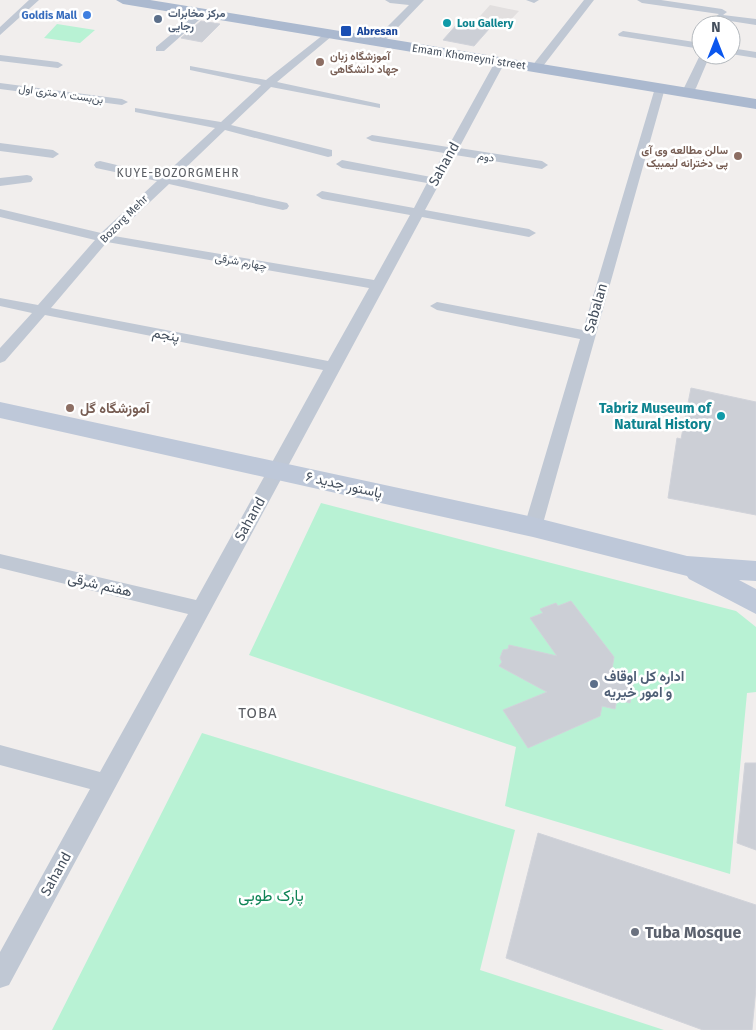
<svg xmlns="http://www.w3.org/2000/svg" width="756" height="1030" font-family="'Fira Sans',Vazirmatn,sans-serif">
	<rect width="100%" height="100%" fill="#f1eeed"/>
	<path fill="#e2dfdf" d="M490,5l29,6 -17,18 -29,-5z"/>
	<path fill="#b8f2d4" d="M57,24l38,6 -15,13 -36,-5z
		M321,503l415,108 20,16v65l-9,1 -17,181 -225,-68 11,-59 -267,-92z
		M202,733l313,97 -35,140 184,60h-612z"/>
	<path fill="#cccfd6" stroke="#d1d3da" d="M201,21l19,3 -18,18 -21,-4z
		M458,23l31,6 -15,17 -31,-6z
		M691,388l65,14v113l-88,-17 9,-60 4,1z
		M571,601l43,56 -2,12 11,2 -3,10 13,4 -3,18 -13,-4 -2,10 -13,-3 -2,10 -72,32 -25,-38 44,-18 -48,-26 3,-4 -2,-4 3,-8 5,-1 1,-4 48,11 -27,-38 13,-5 -3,-4 16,-6 2,3z
		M745,763h11v87l-19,-7z
		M538,833l218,72v83l-4,42h-49l-197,-72z"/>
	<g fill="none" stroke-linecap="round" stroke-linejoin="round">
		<path fill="#c0c8d4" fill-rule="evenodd" d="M29,0h10l-39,35v-8z
			M385,0h39l-42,44h-8v-4l35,-35 -19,-2z
			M526,0h13l-5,3z
			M584,0h10l-54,70h-8v-4z
			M637,0h24l61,9 5,3 -4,3 33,4v6l-39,-6 -2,-2 4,-3 -77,-11z
			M199,11l8,2 -43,38h-8v-4z
			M328,31l5,3 -1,2 -55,46 103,22v4l-109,-21 -40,38 101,25v6l-4,1 -103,-27 -50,48 112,25 2,3 -2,3 -4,1 -114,-26 -55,52 260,44 36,-65 -88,-16 -6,-4 6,-4 92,17 13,-25 -85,-15 -6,-4 6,-4 89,17 13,-24 -72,-12 -6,-3 6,-3 76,12 47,-85 5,-3 5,3 -46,86 83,13 6,4 -6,4 -87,-14 -30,55 104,19 7,4 -7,4 -107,-20 -413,768 -9,3v-36l90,-163 -90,-24v-20l100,27 88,-158 -188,-46v-14l196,46 127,-230 -278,-55 -40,46 -5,2v-15l32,-35 -32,-7v-8l38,7 57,-65 -95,-23v-8l101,24 56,-52 -61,-13 -2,-3 2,-3 4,-1 63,15 52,-48 -80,-16v-4l86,14 40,-37 -71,-15v-4l76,14zM107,242l262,46 -41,73 -277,-53z
			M623,31l78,12v6l-82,-13 -1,-2z
			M731,48l25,4v6l-25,-4z
			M701,53l9,2 -14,33 -5,6h-8l-1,-2z
			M0,55l58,7 5,3 -5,3 -58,-7z
			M0,83l122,16 6,3 -6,3 -122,-16z
			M660,85l5,3 -123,439 -3,5 -6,2 -6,-2 -3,-5 56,-188 -143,-29 -7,-4 7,-4 146,28 72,-242z
			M0,143l53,7 6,4 -6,4 -53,-7z
			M27,175l4,1 2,3 -2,3 -31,4v-8z"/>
		<path fill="#bec8d9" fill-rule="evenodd" d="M0,402l533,115 154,39 69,5v20l-17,-1 17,9v25l-67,-35 -2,-3 -154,-39 -533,-119z"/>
		<path fill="#abb9cf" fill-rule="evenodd" d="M116,0h34l606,99v10l-633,-105z"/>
	</g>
	<circle fill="#3f7fe0" stroke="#fff" stroke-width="2" cx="87" cy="15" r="5"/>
	<g fill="#5c6f8a" stroke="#fff" stroke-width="2">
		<circle cx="158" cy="19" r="5"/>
		<circle cx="594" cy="684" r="5"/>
	</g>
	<g fill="#0f9aa8" stroke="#fff" stroke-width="2">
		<circle cx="447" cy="23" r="5"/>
		<circle cx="721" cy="416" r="5"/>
	</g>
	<rect fill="#1a4fb4" stroke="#fff" stroke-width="2" x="340" y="25" width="12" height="12" rx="2.5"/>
	<g fill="#8d6e63" stroke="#fff" stroke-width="2">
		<circle cx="320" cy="62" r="5"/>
		<circle cx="738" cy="156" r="5"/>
		<circle cx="70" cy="408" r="5"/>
	</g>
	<circle fill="#6b7280" stroke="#fff" stroke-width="2" cx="635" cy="932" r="5"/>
	<g text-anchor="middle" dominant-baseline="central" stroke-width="5" stroke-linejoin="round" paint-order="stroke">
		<g font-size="11" font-weight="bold" fill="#4e5e75" stroke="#fff" text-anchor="start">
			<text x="168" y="13">مرکز مخابرات<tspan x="168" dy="13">رجایی</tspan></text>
		</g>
		<g font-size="11" font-weight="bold" fill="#366cbe" stroke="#fff" text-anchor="end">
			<text x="77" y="15">Goldis Mall</text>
		</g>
		<g font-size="11" font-weight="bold" fill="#0d838f" stroke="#fff" text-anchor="start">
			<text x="457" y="23">Lou Gallery</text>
		</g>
		<g font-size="11" font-weight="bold" fill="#164399" stroke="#fff" text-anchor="start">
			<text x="357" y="31">Abresan</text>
		</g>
		<g font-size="11" font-weight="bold" fill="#785e54" stroke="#fff" text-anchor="start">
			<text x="330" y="56">آموزشگاه زبان<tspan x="330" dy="13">جهاد دانشگاهی</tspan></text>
			<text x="728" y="150" text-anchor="end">سالن مطالعه وی آی<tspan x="728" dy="13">پی دخترانه لیمبیک</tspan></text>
		</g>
		<g font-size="11" fill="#444f5d" stroke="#fff">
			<text transform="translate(469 57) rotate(9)">Emam Khomeyni street</text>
			<text transform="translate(61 94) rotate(8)">بن‌بست ۸ متری اول</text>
			<text transform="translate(486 157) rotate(9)">دوم</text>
			<text transform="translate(124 219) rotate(-45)">Bozorg Mehr</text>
			<text transform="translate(241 262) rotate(10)">چهارم شرقی</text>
		</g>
		<g font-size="12" letter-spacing="1" fill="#5a5d63" stroke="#fff">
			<text x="178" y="173">KUYE-BOZORGMEHR</text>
		</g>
		<g font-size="14" fill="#444f5d" stroke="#fff">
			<text transform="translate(444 164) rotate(-61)">Sahand</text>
			<text transform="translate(596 308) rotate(-74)">Sabalan</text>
			<text transform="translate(166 335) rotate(11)">پنجم</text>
			<text transform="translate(344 485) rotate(13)">پاستور جدید ۶</text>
			<text transform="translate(250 519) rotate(-61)">Sahand</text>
			<text transform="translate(100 585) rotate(13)">هفتم شرقی</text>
			<text transform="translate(56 874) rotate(-61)">Sahand</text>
		</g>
		<g font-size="14" font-weight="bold" fill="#785e54" stroke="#fff" text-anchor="start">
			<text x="80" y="408">آموزشگاه گل</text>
		</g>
		<g font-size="14" font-weight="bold" fill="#0d838f" stroke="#fff" text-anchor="end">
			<text x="711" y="408">Tabriz Museum of<tspan x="711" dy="16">Natural History</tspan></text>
		</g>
		<g font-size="14" font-weight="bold" fill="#4e5e75" stroke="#fff" text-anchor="start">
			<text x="604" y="676">اداره کل اوقاف<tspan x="604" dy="16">و امور خیریه</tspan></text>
		</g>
		<g font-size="15" letter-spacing="1" fill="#5a5d63" stroke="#fff">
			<text x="258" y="713">TOBA</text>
		</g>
		<g font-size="16" fill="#0f8456" stroke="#fff">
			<text x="271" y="895">پارک طوبی</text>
		</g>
		<g font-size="16" font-weight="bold" fill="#5b616d" stroke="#fff" text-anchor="start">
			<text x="645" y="932">Tuba Mosque</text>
		</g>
	</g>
	<g transform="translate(716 40)"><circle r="24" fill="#ffffff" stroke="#b4b9be"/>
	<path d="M0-4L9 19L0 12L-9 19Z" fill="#0a56ee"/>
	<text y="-8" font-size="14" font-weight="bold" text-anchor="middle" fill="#444f5d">N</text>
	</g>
</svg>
